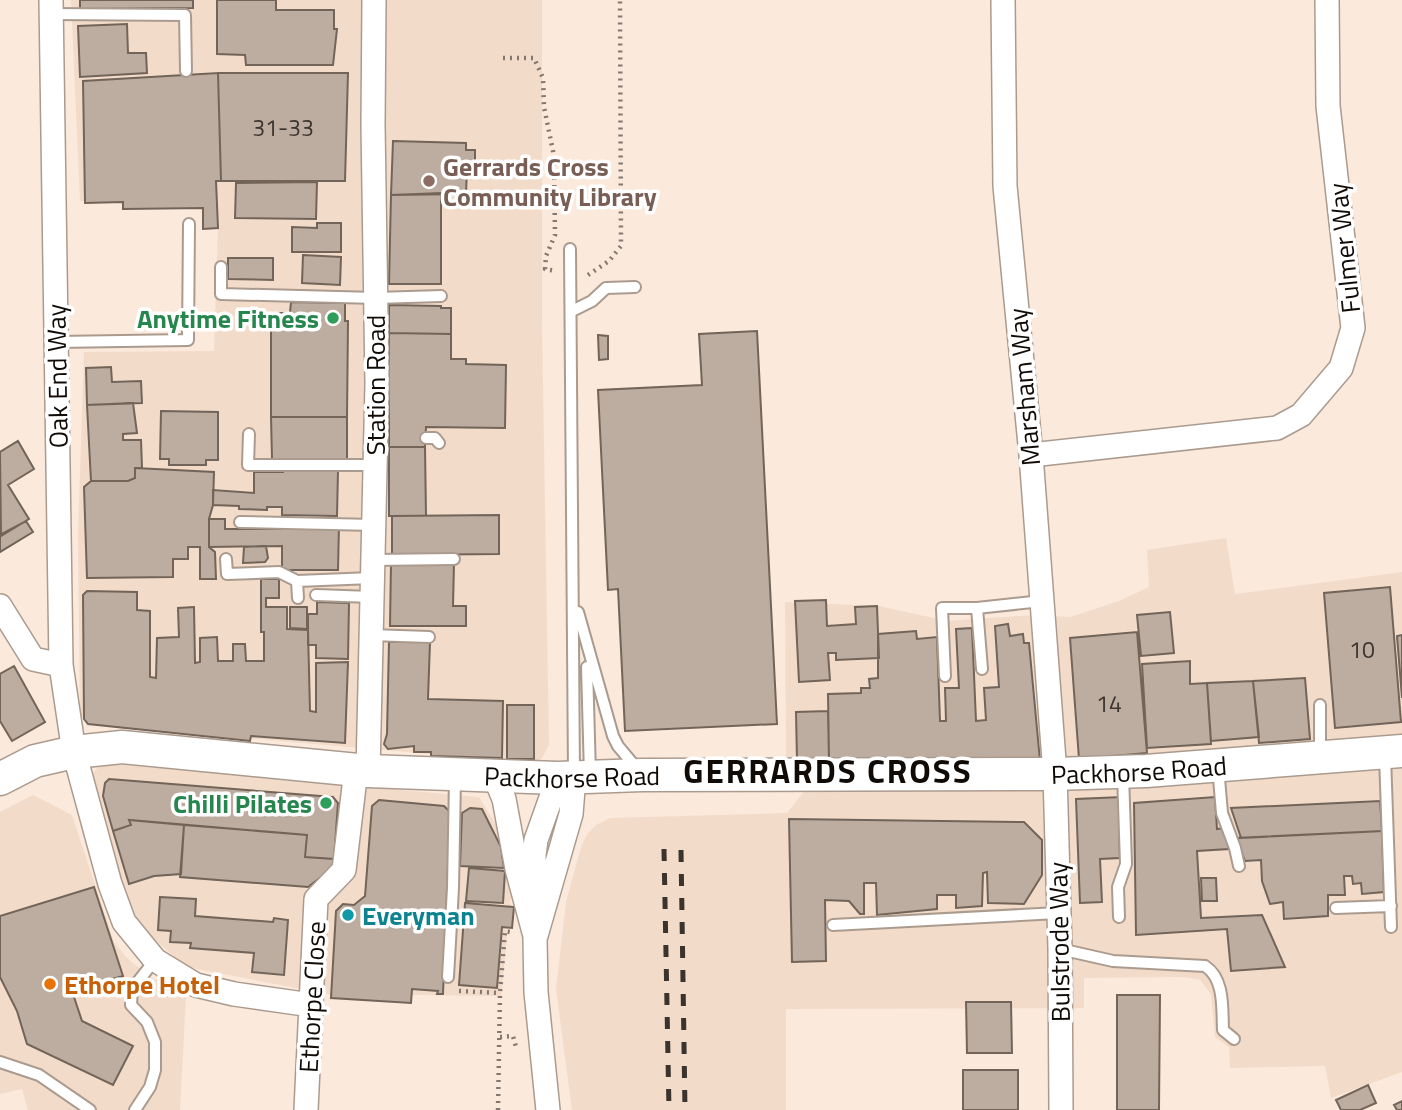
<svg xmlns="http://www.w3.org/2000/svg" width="1402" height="1110" font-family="'Titillium Web',sans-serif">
	<rect width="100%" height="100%" fill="#fbe9dc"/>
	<path fill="#f2dbc9" d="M71,0h471v324l7,421 -7,13 -9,5 -392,-34 -61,-13 -2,-182 6,-182 130,-1 4,-122h-15l-1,-21 -79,1 -1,-7 -42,-1z
		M1226,538l9,56 167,-22v500l-71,26 -6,-32 -95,2 -1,-21 -14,-10 -4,-43 -11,-14 -16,-3 -100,1v30l-298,1v101h-214l-16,-121 10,-87 15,-55 6,-13 9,-9 14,-7 177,-5 23,-29 -24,-24 -1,-158 94,4 68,15 87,-6 36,2 49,-16 30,-14 -2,-37z
		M102,763l377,34 24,39 8,61 -10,99 -174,-2 -140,-27 -48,-40 -39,-102 -10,-49z
		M33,795l39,20 42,127 13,16 22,18 37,20 -6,114h-152l-6,-21 -22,5v-282z"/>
	<path fill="#bdada1" stroke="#726458" stroke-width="2" d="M80,0h113v8l-113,1z
		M217,0h59v10h58v19h3l-4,36h-87l-1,-10 -28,-1z
		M127,24l1,29h18l1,20 -67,4 -2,-51z
		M218,73h130l-3,108h-124z
		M218,73l3,108h-5l2,47 -15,1v-21l-80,1v-7l-38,1 -2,-122z
		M393,141l73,2v7h9v18h-8l-1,26 -75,1z
		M317,182l-1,37 -81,-1 1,-35z
		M441,193v91h-52l2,-89z
		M317,223h24v29h-49v-25l25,1z
		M303,255l38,2 -1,28 -38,-2z
		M228,258h45v22l-45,-1z
		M291,302l54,1v18h3l-1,96h-76v-104h19z
		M389,305l52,1v2h10v26l-62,-1z
		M757,331l20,393 -152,7 -7,-142 -10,1 -10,-200 104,-5 -3,-51z
		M389,333l62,1v25h15v5l40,1 -1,63 -79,-1 -1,20h-36z
		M598,335l10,1v23l-9,1z
		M111,367l1,15 29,-1 1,22 -55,2 -1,-37z
		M133,403l4,30 -14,1v6h18l1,28h-7v10l-7,3h-37l-4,-76z
		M161,411l57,1v48h-12v5h-37v-6h-9z
		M271,417h76v42h-75z
		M18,441l16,28 -26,16 21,34 -28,17 -1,-84z
		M389,447h36l1,69h-37z
		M135,468l79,4 -1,33 -4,14v28l6,5 1,27h-16v-32h-12v12h-15v18l-86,1 -3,-91 7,-6h37l7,-3z
		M283,470l55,1 -1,45 -55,-1v-8h-15v3l-28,-1v-3l-26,-1v-15l41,3v-21h29z
		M499,515v39l-107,1v-39z
		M209,519h16v10h56v-4h58l-1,45h-56v-24l-73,1z
		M26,521l7,11 -33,20v-17z
		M266,546l2,12 -3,4 -22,1 1,-16z
		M391,563h63l-1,43h13v20h-76z
		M261,579h18v19h-13v9h21v22l21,1 2,81 6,1v-49l32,-1 -3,81 -94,-7 -1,5 -162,-17 -4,-5 -1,-124 4,-4 50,1v18l13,1v66l6,1 1,-40 22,-1 -1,-29 16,-1 1,56 5,-1v-24l17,-1 1,24h15v-17h12l1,17h18v-29h-3z
		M1390,587l11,135 -66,6 -11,-135z
		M826,600l1,26 29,-2 -1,-17 22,-1 2,52 -43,2v-7h-8l2,27 -31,2 -4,-81z
		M317,602l32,1 -1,56 -32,-1v-13h-8v-31h9z
		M290,607h17v22l-17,-1z
		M1170,612l4,41 -33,3 -4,-41z
		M1008,624l2,12 13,-2 1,9h5l11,118 -34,1v-4l-177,2 -1,-66 33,-1v-5h9l-1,-9 9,-1v-44l38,-3 1,8 20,-2 3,84h6l-1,-33h14l-3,-59 16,-1 4,93 10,-1 -2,-32 15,-1 -4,-61z
		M1137,632l10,121 -68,6 -9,-121z
		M1402,635v63l-5,-62z
		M389,642h41l-2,57 75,2 -1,57 -71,-2v-4h-17v-6l-26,3 -4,-5 3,-10z
		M1190,661v23l17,-1 4,61 -64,4 -5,-84z
		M14,666l31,56 -33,19 -12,-20v-47z
		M1305,678l5,61 -51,4 -6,-62z
		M1253,681l6,56 -48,4 -4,-58z
		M507,705h27v54h-27z
		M828,711l1,49h-32l-1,-48z
		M109,779l224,18 5,6 -4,56 -29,-2 2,-22 -178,-15 2,5 -18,6 -10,-35 2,-13z
		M1122,797l2,37h-5l1,24 -20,1 2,43 -22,1 -4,-104z
		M1215,797l2,32 7,-1 5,21 -32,2 4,67 61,-3 23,52 -54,4 -4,-42 -91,6 -2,-132z
		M379,800l65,6 6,6 -7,182h-6l1,-3 -26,-2 -1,14 -80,-5 5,-87 7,-7 11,1 11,-9 7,-90z
		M1380,801l2,30 -141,7 -10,-30z
		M470,808l12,1 19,38 3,21 -44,-2 2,-53z
		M789,819l235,3 18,18v35l-18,29 -36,-1 -1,-31 -4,1 -1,33 -26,2v-13h-19v14l-60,6 -1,-32h-12v31h-4l-11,-13 -24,-1 1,61 -34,1z
		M129,820l55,5 -3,49 -27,2 -25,8 -16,-53 18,-6z
		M184,825l123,10 -2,22 29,2 -1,9 -25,19 -128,-10z
		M1382,831l2,61 -22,2 -1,-11 -8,1 -1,-8h-8l1,19h-17v21l-44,3 -1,-17 -13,2 -8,-23 -1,-21 -16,1 -9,-23z
		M469,868l36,3 -2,32 -37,-2z
		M1201,878h15l1,23h-15z
		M94,887l29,89 -51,15 10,30 51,25 -20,39 -86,-41 -10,-33 -17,-34v-61z
		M160,897l36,2 -1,17 78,6 1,-4 14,2 -4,55 -32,-3 2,-19 -64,-5 1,-5 -21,-1 1,-11 -13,-1z
		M465,903l49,4 -2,21 -10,-1 -5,61 -38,-3z
		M1117,995h43l-1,115h-42z
		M966,1002h45l1,51h-45z
		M963,1070h55v40h-55z
		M1368,1085l8,18 -16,7h-19l-5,-10z
		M1402,1101v9h-5l-3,-5z"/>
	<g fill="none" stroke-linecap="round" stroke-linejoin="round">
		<defs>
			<path id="lane" d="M52,14l133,1 1,56
				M570,249l4,525
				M221,267v27l155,4 65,-2
				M572,311l20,-10 14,-13 29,-1
				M56,342l132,-2 1,-116
				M249,434l-1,31h127
				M426,438h9l4,5
				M240,522l134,3
				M226,559l1,15 52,-2 18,9
				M373,560l81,-1
				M316,595l56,2
				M298,598l-1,-17 75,-3
				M977,608l5,61
				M578,612l35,124 5,10 21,25
				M371,635l58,2
				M587,667l3,107
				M945,676l-3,-68h35l65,-7
				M1320,705v50
				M1385,756l6,171
				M1218,767l4,46 13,35 4,18
				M1336,908l55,-2
				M1119,917l-1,-30 8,-23 -3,-90
				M833,925l225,-12
				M1060,949l53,12 92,5c20,13 17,43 18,64l11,9
				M448,977l5,-89 2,-110
				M0,1062l39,13 51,35
				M135,1110l15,-23 5,-17v-28l-8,-20 -16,-17 1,-16 23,-29"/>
			<path id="street" d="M51,0l10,665 13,87 36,132 14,38 31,38 41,25 38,9 77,11
				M1003,0l2,186 26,269 24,319 5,175 1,161
				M1031,455l246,-27 24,-13 40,-47 12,-40 -25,-222 -1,-106
				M0,606l33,53 28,6
				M368,771l9,-388 -4,-258 1,-125
				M494,775l10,24 13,70 18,67
				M535,901l-1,-46 2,-15 22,-62
				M306,1110l10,-211 28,-29 12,-100
				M548,1110l-12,-118 -1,-53 36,-125 3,-37"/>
			<g id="secondary">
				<path id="s1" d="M0,779l35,-18 39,-9 48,-5 246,24 190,7 84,-3 413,-1 91,-3 256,-20"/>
			</g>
		</defs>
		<use href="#lane" stroke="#ab9b8f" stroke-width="14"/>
		<use href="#street" stroke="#ab9b8f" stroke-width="26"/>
		<use href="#secondary" stroke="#ab9b8f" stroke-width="35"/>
		<path stroke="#83776f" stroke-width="4.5" stroke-dasharray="2 5" stroke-linecap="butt" d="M503,58h31l9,20 1,29 10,49 1,79 -9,21 -1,13 11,2
			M588,275l21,-14 12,-15 -1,-246
			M459,991l41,2
			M500,1037l13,-1 3,11
			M498,1110l2,-117 5,-62 5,1"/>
		<use href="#lane" stroke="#fff" stroke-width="10"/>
		<use href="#street" stroke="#fff" stroke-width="23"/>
		<use href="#secondary" stroke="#fff" stroke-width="32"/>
		<path stroke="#3b332d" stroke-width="5" stroke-dasharray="12 12" stroke-linecap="butt" d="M664,849l5,261
			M681,850l4,260"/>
	</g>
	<circle fill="#8d6e63" stroke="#fff" stroke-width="2.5" cx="429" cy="181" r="7"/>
	<g fill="#2e9e5b" stroke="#fff" stroke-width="2.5">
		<circle cx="333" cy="318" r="7"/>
		<circle cx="326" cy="803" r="7"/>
	</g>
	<circle fill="#0f9aa8" stroke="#fff" stroke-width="2.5" cx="348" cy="915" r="7"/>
	<circle fill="#e8710a" stroke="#fff" stroke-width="2.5" cx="50" cy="984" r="7"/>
	<g text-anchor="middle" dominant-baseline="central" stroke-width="7" stroke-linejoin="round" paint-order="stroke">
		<g font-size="23" fill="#3c342e">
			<text x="283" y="127">31-33</text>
			<text x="1362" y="649">10</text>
			<text x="1109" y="703">14</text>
		</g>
		<g font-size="26" font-weight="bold" fill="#785e54" stroke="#fff" text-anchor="start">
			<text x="443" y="166">Gerrards Cross<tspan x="443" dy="30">Community Library</tspan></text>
		</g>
		<g font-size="26" fill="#110b07" stroke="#fff">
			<text transform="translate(1344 248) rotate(-96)">Fulmer Way</text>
			<text transform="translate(57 376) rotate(-91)">Oak End Way</text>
			<text transform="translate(375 385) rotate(-90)">Station Road</text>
			<text transform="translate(1024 387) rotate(-95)">Marsham Way</text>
			<text stroke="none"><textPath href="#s1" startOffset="1146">Packhorse Road</textPath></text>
			<text stroke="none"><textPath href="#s1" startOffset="579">Packhorse Road</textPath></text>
			<text transform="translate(1059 942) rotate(-91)">Bulstrode Way</text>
			<text transform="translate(312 997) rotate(-87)">Ethorpe Close</text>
		</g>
		<g font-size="26" font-weight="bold" fill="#27864d" stroke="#fff" text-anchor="end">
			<text x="319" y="318">Anytime Fitness</text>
			<text x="312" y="803">Chilli Pilates</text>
		</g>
		<g font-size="26" font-weight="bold" fill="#0d838f" stroke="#fff" text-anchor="start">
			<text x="362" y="915">Everyman</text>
		</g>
		<g font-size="26" font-weight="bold" fill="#c56008" stroke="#fff" text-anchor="start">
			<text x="64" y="984">Ethorpe Hotel</text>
		</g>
		<g font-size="33" font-weight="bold" letter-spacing="2" fill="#110b07" stroke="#fff">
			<text x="828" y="771">GERRARDS CROSS</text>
		</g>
	</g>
</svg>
